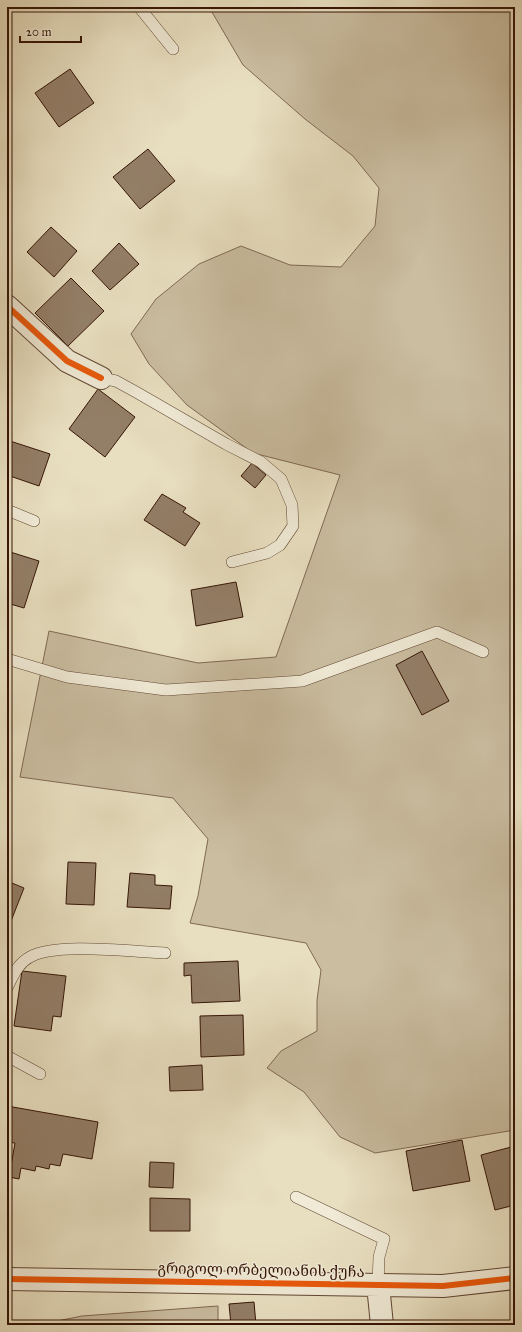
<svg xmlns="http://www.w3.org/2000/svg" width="522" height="1332" font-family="'IM FELL Great Primer','Noto Serif Georgian',serif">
	<rect width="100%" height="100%" fill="#e8dfc0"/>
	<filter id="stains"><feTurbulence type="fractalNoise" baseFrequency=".005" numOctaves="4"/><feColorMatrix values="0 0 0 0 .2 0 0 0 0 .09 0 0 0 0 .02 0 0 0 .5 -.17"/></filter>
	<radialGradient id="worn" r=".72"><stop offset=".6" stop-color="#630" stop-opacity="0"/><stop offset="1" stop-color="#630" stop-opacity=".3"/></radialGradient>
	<path fill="#cabda0" stroke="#806953" d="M209,7h306v1123l-140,23 -35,-16 -36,-45 -37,-24 14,-17 36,-20v-31l4,-30 -15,-27 -116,-20 8,-27 10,-57 -35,-41 -153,-21 29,-146 149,32 78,-6 64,-182 -87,-22 -66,-48 -38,-41 -18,-30 25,-35 43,-35 42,-18 49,19 51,2 34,-41 4,-38 -26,-32 -48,-37 -62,-54z
		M218,1306v19h-181l45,-9z"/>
	<path fill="#937e67" stroke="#361506" d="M70,69l24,34 -35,24 -24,-34z
		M148,149l27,32 -35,28 -27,-32z
		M51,227l26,24 -23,26 -27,-25z
		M119,243l20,21 -29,26 -18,-19z
		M71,278l33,33 -36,35 -33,-33z
		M98,389l37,28 -30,40 -36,-28z
		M10,441l40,13 -11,32 -32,-11v-24z
		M252,463l14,12 -11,13 -14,-12z
		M162,494l24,14 -3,4 17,11 -15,23 -41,-26z
		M7,551l32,10 -15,47 -17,-5z
		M236,582l7,35 -47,9 -5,-36z
		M422,651l27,50 -27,14 -26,-50z
		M68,862l28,1 -2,42 -28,-1z
		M130,873l25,2v10l17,1 -2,23 -43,-2z
		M7,881l17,7 -13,33 -4,-1z
		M238,961l2,40 -48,2 -1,-28 -7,1v-13z
		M22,971l44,5 -5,41 -8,-1 -2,15 -37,-5z
		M243,1015l1,40 -43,2 -1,-41z
		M202,1065l1,25 -33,1 -1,-24z
		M7,1106l91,16 -6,37 -29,-5 -3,12 -10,-2 -1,5 -13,-3 -1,5 -14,-3 -2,11 -10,-2 6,-34 -8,-1z
		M462,1140l8,41 -57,10 -7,-40z
		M515,1146v59l-20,5 -14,-55z
		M150,1162l24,1 -1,25 -24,-1z
		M150,1198l40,1v32h-40z
		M254,1302l2,23h-25l-2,-21z"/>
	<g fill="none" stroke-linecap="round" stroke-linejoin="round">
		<defs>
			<path id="lane" d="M139,7l34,42
				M101,378l15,3 20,11 90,52 35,18 20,17 11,26 1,21 -13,19 -13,8 -35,9
				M7,510l27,11
				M7,659l60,18 99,13 136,-9 135,-49 46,20
				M7,988c6,-12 10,-24 23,-31 26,-15 104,-5 135,-4
				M7,1056l33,18
				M296,1197l88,42 -5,18 -1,28"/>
			<path id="street" d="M7,306l60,55 34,17
				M7,1279l436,7 72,-8
				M378,1285l4,40"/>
		</defs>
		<use href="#lane" stroke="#624834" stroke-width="12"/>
		<use href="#street" stroke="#624834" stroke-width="24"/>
		<use href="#lane" stroke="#f0ead6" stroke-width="11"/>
		<use href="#street" stroke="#f0ead6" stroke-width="22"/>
		<defs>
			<path id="cycleway" d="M7,306l60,55 34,17
				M7,1279l436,7 72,-8"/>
		</defs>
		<use href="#cycleway" stroke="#f0ead6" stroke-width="8"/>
		<use href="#cycleway" stroke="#e8590c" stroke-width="6"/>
	</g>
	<g text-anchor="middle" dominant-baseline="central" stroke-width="3" stroke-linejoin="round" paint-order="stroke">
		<g font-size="15" fill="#361506" stroke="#f0ead6">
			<text transform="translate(261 1270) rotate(1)">გრიგოლ ორბელიანის ქუჩა</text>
		</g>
	</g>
	<rect width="522" height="1332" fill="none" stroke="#e8dfc0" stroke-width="24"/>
	<rect x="8" y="8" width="506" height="1316" fill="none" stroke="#361506" stroke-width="2"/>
	<rect x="12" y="12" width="498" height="1308" fill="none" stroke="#361506"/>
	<path d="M20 36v6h61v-6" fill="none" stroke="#361506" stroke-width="2"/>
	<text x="26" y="36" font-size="12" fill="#361506" stroke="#f0ead6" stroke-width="3" paint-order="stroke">20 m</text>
	<rect width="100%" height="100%" filter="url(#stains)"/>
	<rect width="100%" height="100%" fill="url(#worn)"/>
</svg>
